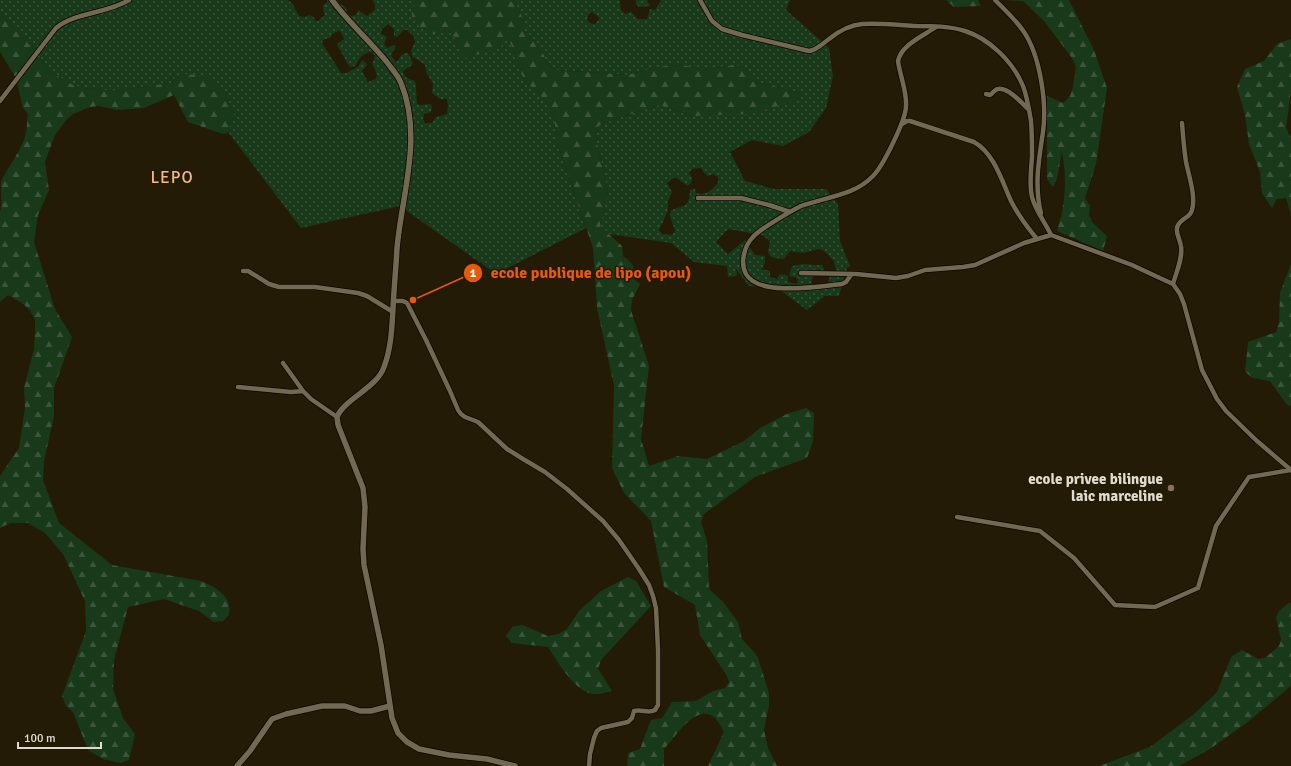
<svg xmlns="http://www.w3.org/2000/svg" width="1291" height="766" font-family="Signika,sans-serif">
	<defs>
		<pattern id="grass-dots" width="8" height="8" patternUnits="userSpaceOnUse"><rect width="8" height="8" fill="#19391b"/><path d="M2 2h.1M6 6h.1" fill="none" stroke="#3a553b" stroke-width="1.8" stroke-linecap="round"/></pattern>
		<pattern id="forest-firs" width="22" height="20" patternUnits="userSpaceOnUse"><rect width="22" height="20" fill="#19391b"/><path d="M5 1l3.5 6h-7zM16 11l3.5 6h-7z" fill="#3a553b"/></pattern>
	</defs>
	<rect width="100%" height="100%" fill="#231b06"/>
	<path fill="url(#grass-dots)" fill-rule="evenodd" d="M0,0h288l4,3 7,13 5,1 5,-2 5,2 1,4h3l7,-6 -2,-5v-5l4,-3v-2h11v2l8,6 1,5 4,3 5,-1 2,-5 9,6 8,-6v-5l-2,-5h44l-5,10 23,25 13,-5 6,7 8,18 46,-20 16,45 20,19 10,18 4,28 28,83 -90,46 -96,-68 -99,22 -73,-96 6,-18 -8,-18 -50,-19 -5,6 -59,8 -29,-3 -10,-3 -25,-15 -10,-16 -38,-40zM388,24l6,5v7l3,1 7,-7h3l7,7 1,5 -4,9 1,5 13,9 2,9 6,9 -1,10 8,6h7l1,7 -1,8 -11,3 -4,6h-7l-2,-4 1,-5 7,-2 1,-5 -1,-3 -10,1 -4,-1 -1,-16 -1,-7c-6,-2 -11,-3 -12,-10l9,-6 1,-2 -5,-10h-2l-5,2 -3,6h-3l-4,-6 5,-9 -2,-1 -7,3 -3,-4 3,-7 -6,-3 1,-5zM339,31l2,1 3,7 -6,4 -1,2c5,8 8,15 13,22l5,-1c4,-7 8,-14 17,-14l3,4 -3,9 3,4 2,7 -1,3 -8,3 -6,-11 5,-6 -1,-2 -4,-3 -4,7 -12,6h-5l-19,-30 1,-3 8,-3 1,-3z
		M514,0h106c0,7 0,11 6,14l5,-2 7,7h9l3,-10 5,1 6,-10h129l-4,10 43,38 4,28 -7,32 -17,24 -26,14 -31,-6 -22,12 15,29 29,8h52l12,15 2,37 10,25 -3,2 -8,28h-14l-18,14 -30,-22 -28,-2 -13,-17 1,7 -9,1 -1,-11 -33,-4 -23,-19 -62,-9 -9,-8 8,-35 -13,-56 2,-8 8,-5 54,-17 34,11 102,-15 6,-8 -48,-12 -11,-14 -9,-2 -30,5 -19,-5 -20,1 -37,9 -71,-5 -9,-5 -3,-10 -19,-24v-8zM592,12l8,6 -5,6 -5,-1 -3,-3 1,-5zM701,168l3,5 4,3 5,-2 5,3v6c-6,7 -12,13 -22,10l-1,-4 -5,1c-1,17 -4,15 -19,20l-1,6 5,15 -3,4 -10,-1 -3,-4 9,-19v-10l4,-9 -5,-9 8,-6 13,9 3,-3 1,-5 -3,-5 3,-4zM728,229l34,6 8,6 -2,10 2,5 4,2 10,1 6,-8 13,2 15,-4 5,1 11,11 2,10 -5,1 -3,11 -14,1 -3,-1 3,-10h12l-4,-8h-8l-10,-1 -12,2 -3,10 9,2 -1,6 -9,-2v-6l-2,-1 -6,-1 -3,5 -7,-2v-6l-8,-2 3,-7v-6l-10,-1 -10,-15 -17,14 -12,-12z
		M636,0h11l3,6 -11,1 -3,-3z"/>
	<path fill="url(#forest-firs)" d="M417,0h97l11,23v8l19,24 3,10 9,5 71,5 37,-9 20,-1 19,5 30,-5 9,2 11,14 48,12 -6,8 -45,13 -57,2 -34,-11 -54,17 -8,5 -2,8 13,56 -8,35 22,20 1,10c10,7 12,10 10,22l7,6 -8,16 -1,10 18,56 -8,73 8,27 29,-10 29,3 37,-18 16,-13 27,-14 19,-6 8,5 -1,28 -6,17 -52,19 -51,37 -3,8 6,19 2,48 14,13 15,20 4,17 13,14 3,5 11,35v13l-5,24 4,18 9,18h-69l16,-34c-3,-5 -6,-12 -10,-15 -19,-14 -39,21 -50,32v17h-36l-1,-1 1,-12 12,-4 11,-29 11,-2 10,-16 24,-1 17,-10 12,-3 4,-6 -2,-6 -27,-41 -5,-30 -31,-18 -13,-66 -27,-28 -12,-25 2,-82 -17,-78 -4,-60 -35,-103 -4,-28 -10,-18 -20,-19 -16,-44 -7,11 -36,11 -3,-3 -8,-18 -6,-7c-3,1 -8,4 -12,4 -7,2 -23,-11 -24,-19 -1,-5 3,-11 5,-15z
		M946,0h32l3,6 -27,1z
		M1004,0h65l25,50 13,38 -11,76 -11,34 5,8 -1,9 4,8 14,13 -4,15 -46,-20c9,-29 10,-50 5,-80l-5,28 -4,8 -6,-8v-83l16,7 7,-7 3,-9 3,-20 -4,-9 -28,-37 -21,-20z
		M0,14l38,40 10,16 25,15 10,3 29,3 59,-8 5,-6 9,-3 20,2 21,20 8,18 -6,19 -5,1 -35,-12 -14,-27 -30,13 -27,2 -18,-4 -9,1 -17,7 -7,6 -11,15 -10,27 4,28 -11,25 -4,27 21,67 17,28 -18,51v28l-10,45 -1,19 16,43 53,42 89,16c10,4 26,12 28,24 1,3 0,7 0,10l-6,6 -9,1 -15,-11 -35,-12 -36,8 -14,53 -1,29 10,29 12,16 -6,26 -8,3 -18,-4 -15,-9 -15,-38 -7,-6 -4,-10 24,-65 -1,-30 -22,-47 -18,-21 -17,-10h-18l-10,5v-52l19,-28 6,-41 -1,-19 10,-39 1,-19v-10l-5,-10 -7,-6 -15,-9 -8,7v-90c3,-9 0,-21 1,-30 7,-17 22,-32 25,-50 1,-6 1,-12 2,-18l-5,-6 -7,-30 -16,-26z
		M1291,39v51l-5,38 5,10v76l-5,-16 -9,1 -5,9 -10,-15 -2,-21 -11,-28 -4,-29 -8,-28 8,-18 19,-8 13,-17z
		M1291,264v142l-4,-1 -17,-24 -17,-3 -8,-6 3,-30 28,-10 3,-10 1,-29z
		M628,577l8,4 15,25 -50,54 -3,9 14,22c-5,1 -13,4 -19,3 -18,-2 -36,-33 -45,-47l-36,-4 -6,-7 6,-9 10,-2 26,11 10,-2 9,-5 12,-18 22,-20z
		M1289,603h2v83l-42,35 -39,28 -31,17h-80l51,-19 44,-33 23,-22 14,-35 11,-7 16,9 7,-1 14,-12 2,-6 -5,-23 3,-6z"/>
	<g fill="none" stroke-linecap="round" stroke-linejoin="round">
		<defs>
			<path id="minor" d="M700,0l12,21 10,8 20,6 67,16c8,-1 13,-7 20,-12 10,-8 21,-14 33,-15 18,-1 37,1 55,2 15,0 33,0 48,5 25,8 48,31 58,55 4,10 6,23 8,35 1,12 1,24 1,36 -1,14 -3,27 0,40 3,13 13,25 19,38
				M995,0c10,10 21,20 29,32 16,24 23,70 19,100 -4,27 -9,53 -2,81
				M986,94l4,1c3,-2 5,-6 8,-6 10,-2 24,14 30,20
				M0,101l56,-73c19,-16 50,-14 73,-28
				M902,124l5,-3h3l64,21c20,11 28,39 37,59 7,14 16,26 26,38
				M698,198h43l28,7 21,7
				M243,271h5l21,13 10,3h36l43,6 9,3 26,16
				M801,273l55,1 40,4 12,-2 17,-6 38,-3 12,-2 49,-22 27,-8 81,30 30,14 11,5 7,10 4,10 18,66 15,29 9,12 31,30 34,29
				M851,275l-5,7 -4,2c-22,2 -83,13 -96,-10 -6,-11 -2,-28 7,-37 7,-8 38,-26 48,-31 24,-9 53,-10 72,-30 10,-10 33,-56 33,-70 1,-15 -6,-30 -8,-45 3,-16 25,-25 38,-34
				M1173,284c3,-11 10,-26 8,-38 -1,-7 -5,-11 -4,-18 2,-10 13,-9 15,-18 4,-13 -3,-34 -6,-48 -2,-13 -3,-26 -4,-39
				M394,301h9l4,2 19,37 24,51 8,19 3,4 4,3 13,5 29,27 16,10 22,13 22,17 36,32 16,19 20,29 10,16 4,11 3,12 2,42v55l-3,5c-7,4 -13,-1 -21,1l-2,7 -4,4 -27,6 -4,3 -3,7 -4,16 -1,12
				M283,363l20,28 8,8 26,18
				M238,387l53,5 12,-1
				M957,517l83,14 34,27 41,47 40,2 43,-19 18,-62 33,-49 42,-7"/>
			<path id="tertiary" d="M332,0c16,22 37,40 54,61 5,7 12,14 15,22 22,54 1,110 -4,165 -1,20 -3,40 -4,60 -1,20 -2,41 -9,59 -7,21 -40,32 -47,50l1,8 25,63 2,19 -2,42 1,16 17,80 11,73 6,15 9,9 12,7 30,6 38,4 28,7
				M237,766l13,-15 22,-32 14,-5 36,-8h23l15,5h11l19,-5"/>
		</defs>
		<use href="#minor" stroke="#0c0600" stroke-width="6"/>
		<use href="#tertiary" stroke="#0c0600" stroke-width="7"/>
		<use href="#minor" stroke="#736952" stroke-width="4.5"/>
		<use href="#tertiary" stroke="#736952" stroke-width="5.5"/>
	</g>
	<circle fill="#8d6e63" stroke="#231b06" stroke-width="1.5" cx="1171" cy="488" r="4"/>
	<g text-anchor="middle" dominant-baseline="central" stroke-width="3" stroke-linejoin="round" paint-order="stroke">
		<g font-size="15" font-weight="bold" fill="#e1dbcf" stroke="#231b06" text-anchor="end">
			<text x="1163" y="479">ecole privee bilingue<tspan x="1163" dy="17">laic marceline</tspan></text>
		</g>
		<g font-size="17" letter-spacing="1" fill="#f4bb80" stroke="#231b06">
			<text x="172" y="177">LEPO</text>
		</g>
	</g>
	<path fill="none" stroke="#e8590c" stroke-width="1.5" d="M413 300L473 273"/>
	<g fill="#e8590c" stroke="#231b06" stroke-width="1.5">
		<circle cx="413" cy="300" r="4"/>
		<circle cx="473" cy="273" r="10"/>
	</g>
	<g font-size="12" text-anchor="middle" font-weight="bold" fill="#fff">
		<text x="473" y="277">1</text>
	</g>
	<g font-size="16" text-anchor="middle" font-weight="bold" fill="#e8590c" stroke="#231b06" stroke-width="3" stroke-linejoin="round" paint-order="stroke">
		<text x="591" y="278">ecole publique de lipo (apou)</text>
	</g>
	<path d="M18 742v6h83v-6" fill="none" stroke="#e1dbcf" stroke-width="2"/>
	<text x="24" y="742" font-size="12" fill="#e1dbcf" stroke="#231b06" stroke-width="3" paint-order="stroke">100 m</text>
</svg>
